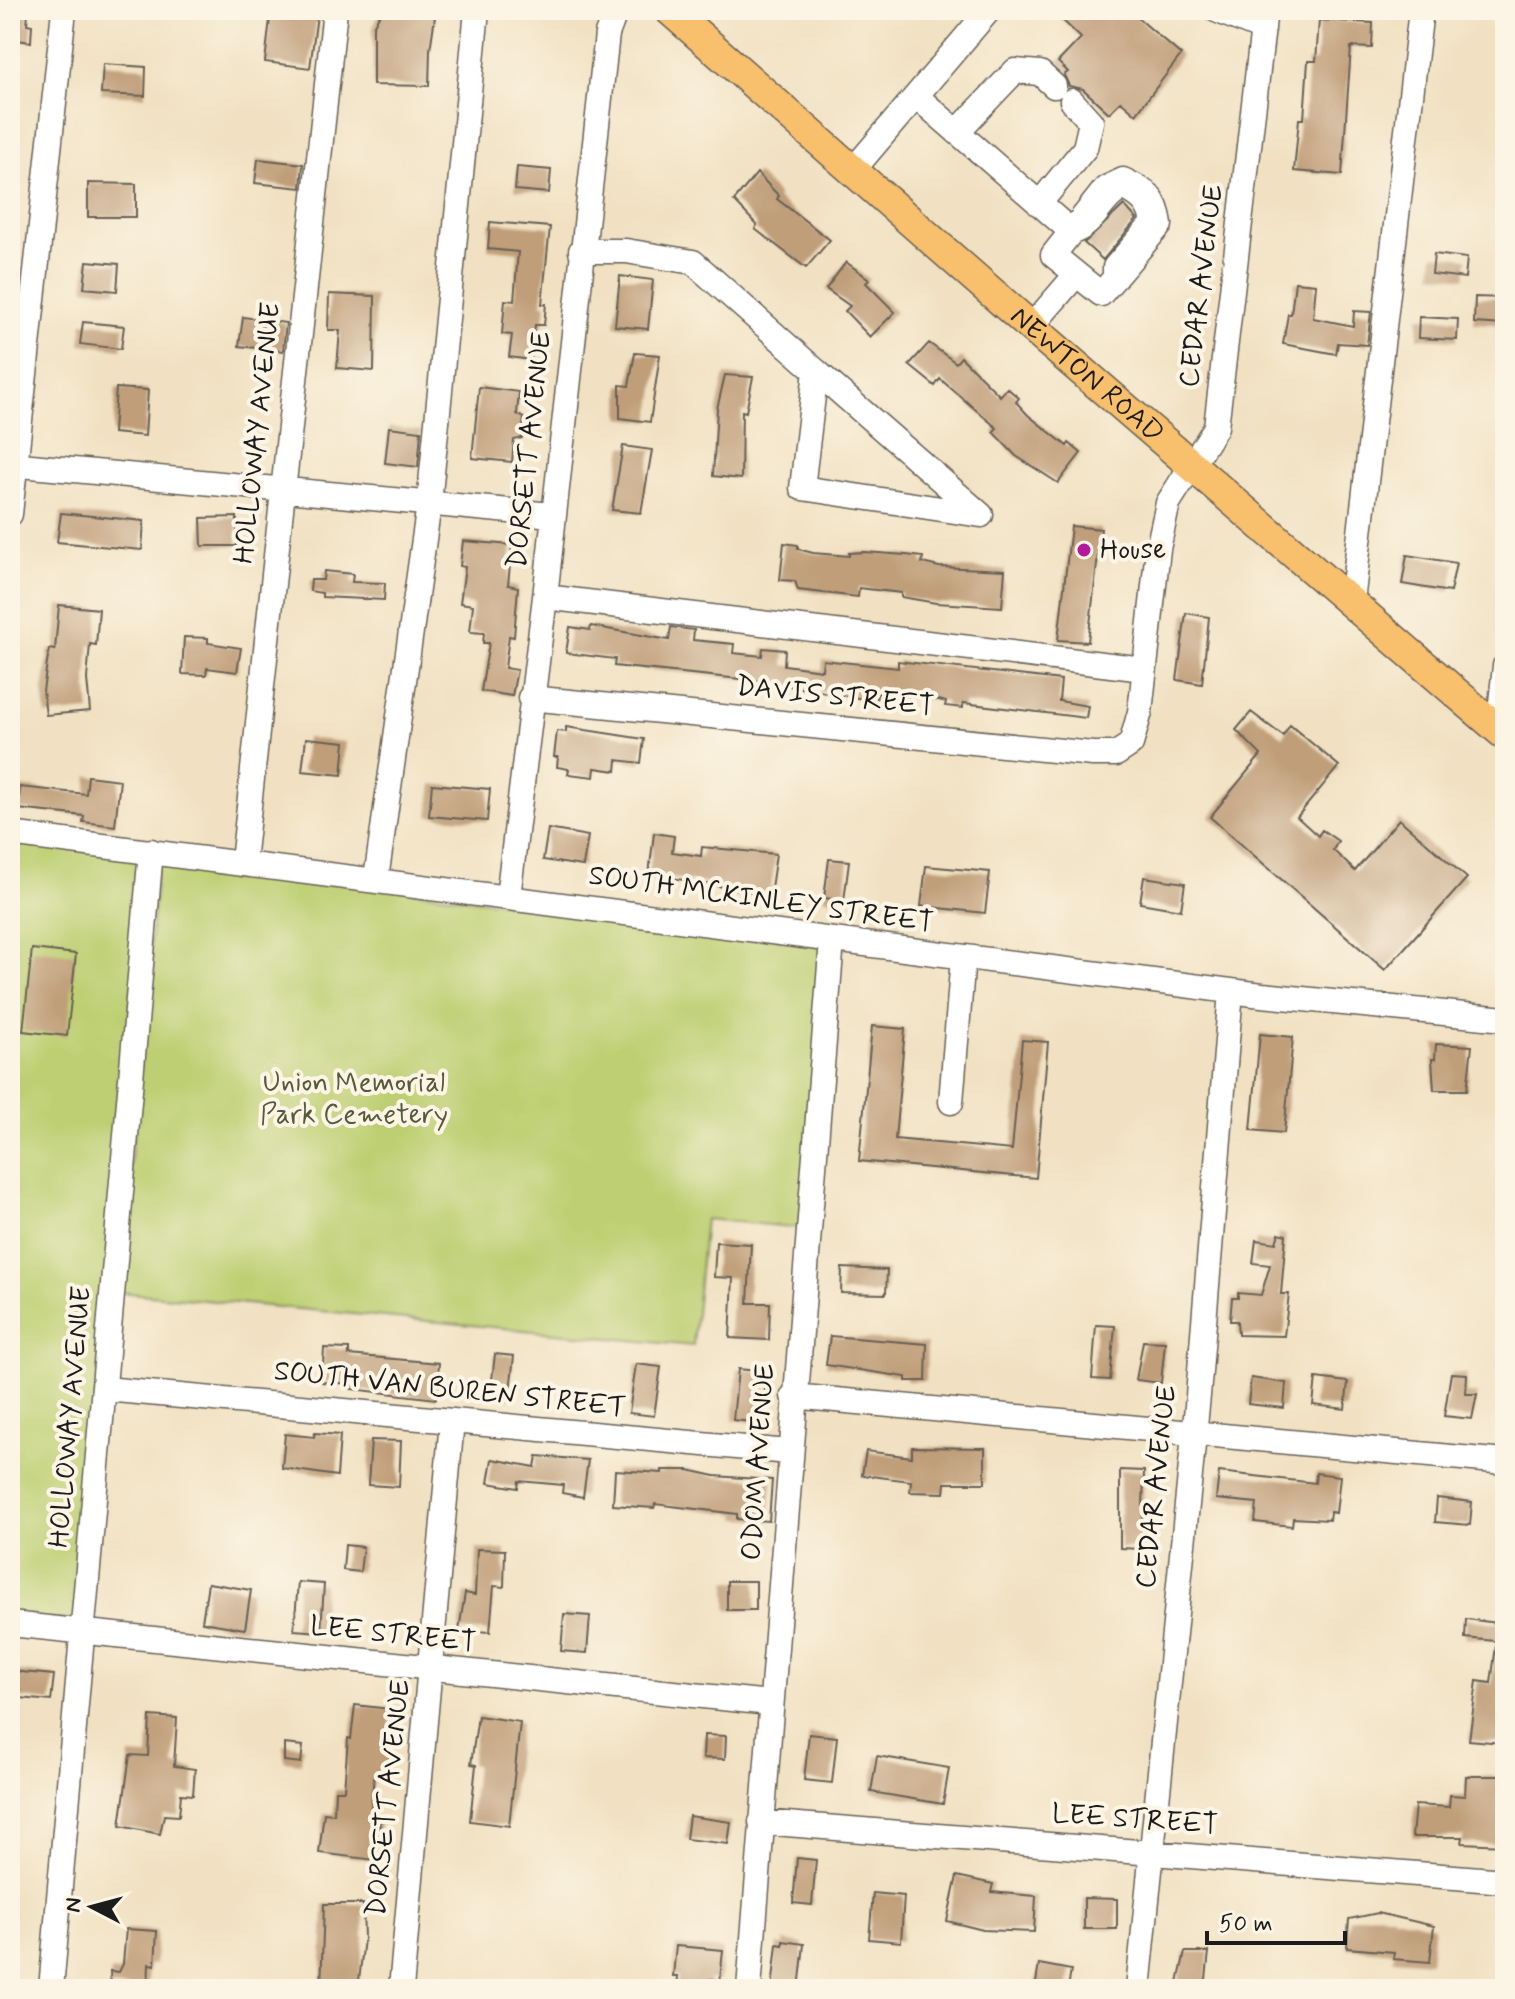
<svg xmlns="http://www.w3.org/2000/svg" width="1515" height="1999" font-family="Mynerve,sans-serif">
	<rect width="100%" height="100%" fill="#fcf5e5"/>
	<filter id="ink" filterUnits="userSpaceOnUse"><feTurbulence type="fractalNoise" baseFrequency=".0125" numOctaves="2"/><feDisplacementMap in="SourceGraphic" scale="16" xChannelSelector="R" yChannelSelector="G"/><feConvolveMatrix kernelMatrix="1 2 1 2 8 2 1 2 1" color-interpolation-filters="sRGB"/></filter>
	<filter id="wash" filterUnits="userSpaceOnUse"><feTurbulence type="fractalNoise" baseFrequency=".006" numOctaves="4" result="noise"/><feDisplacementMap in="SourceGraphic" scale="32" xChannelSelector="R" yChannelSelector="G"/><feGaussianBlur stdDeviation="1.8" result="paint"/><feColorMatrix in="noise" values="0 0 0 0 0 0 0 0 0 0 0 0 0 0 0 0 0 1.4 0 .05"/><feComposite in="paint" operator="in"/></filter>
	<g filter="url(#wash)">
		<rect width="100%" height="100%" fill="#f1e1c2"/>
		<path fill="#bdcf72" stroke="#6c7647" stroke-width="2" d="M10,840l134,16 -68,766 -66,-6z
			M158,858l668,87 -24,283 -97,-9 -12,127 -574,-54z"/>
		<g id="blocks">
			<path fill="#c09e79" d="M271,10l46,5 -7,53 -45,-6z
				M382,10h54l-6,40 -1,36 -56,-1v-58z
				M1052,10h77l52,45 -45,59 -15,-13 -12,12 -26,-24 -14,-3 -5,-11 4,-3 -10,-10 23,-24z
				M10,11l18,2 -1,11 5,1 -1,17 -21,-3z
				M1319,20l54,3 -1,25 -21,-1 -9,128 -48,-4 5,-52h5l4,-58h8z
				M103,64l43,3 -1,29 -44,-2z
				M258,159l45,5 -2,24 -46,-5z
				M517,167l34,3 -2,23 -34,-3z
				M757,173l22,23 -2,3 53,41 -24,28 -51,-39 2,-4 -23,-24z
				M88,183l48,1v33h-48z
				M1124,205l13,14 -34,41 -19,-17z
				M490,222l60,5 -8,77h4l-2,21h-9l-4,35 -22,-3 3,-22 -10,-1 3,-34 9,1 4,-49 -30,-3z
				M1434,254l33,4 -2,20 -33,-4z
				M87,261l32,3 -2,27 -33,-3z
				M846,262l23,17 -3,4 29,29 -25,25 -25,-26 5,-5 -24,-17z
				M620,276l33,4 -5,49 -33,-3z
				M1295,282l21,2 -3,34 40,8 1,-15 17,1 -4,33 -29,-2 -2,11 -53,-10 5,-30h3z
				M329,294l46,2 -1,75 -37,-3 3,-38h-12z
				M1475,297l30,1v27l-31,-2z
				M243,317l43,6 -3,28 -44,-5z
				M1419,317l39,2 -1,21 -39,-2z
				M83,322l41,4 -3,23 -41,-5z
				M929,343l27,20 5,-6 39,39 7,-8 12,10 -3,4 12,13 39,31 2,-3 12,10 -23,30 -42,-27 -23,-24 4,-4 -57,-49 -5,7 -26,-21z
				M635,353l25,2 -10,67 -30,-4v-33l9,1z
				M725,375l28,2 -7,35 -4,-1 -1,68 -28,-3 4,-67z
				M479,387l40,5 -2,22 7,4 -2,20 -8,2 -2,22 -40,-4z
				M116,388l32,2 -3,46 -32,-3z
				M389,427l32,4 -3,36 -33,-4z
				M623,446l29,4 -11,63 -29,-3z
				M61,513l83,8 -2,29 -85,-8z
				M237,517v29h-35l-1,-28z
				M1071,526l30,3 -13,113 -30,-2z
				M463,541l49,4 -4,40 10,2 -4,50 -5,-1 -4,32 12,2 -5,26 -31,-5 8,-48h-6l1,-10 -14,-1 3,-27 -13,-2 5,-36 -5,-1z
				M784,543l14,2v4l15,4 36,3v-3l15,-1 42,3 17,2 -1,6 17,4 66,3 -3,37 -66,-4 -35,-6v-4l-42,-5 -1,9 -60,-7 -3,-9 -15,-1z
				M1407,555l49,8 -6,29 -48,-8z
				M324,571l29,3 -1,8 33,1 -1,17 -62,-3v-4l-12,-2 1,-11h12z
				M59,605l40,4 -3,36 -6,-1 -3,35 3,32 -44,4 -3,-24 6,-42 6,1z
				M1186,613l23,4 -7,67 -25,-4z
				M591,626l78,14 2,-13 23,3 -1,10 41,4 -1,9 29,3 1,-8 22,2 -1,15 38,5 1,-10 75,8v-7l163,19 -2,21 29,5 -2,12 -123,-15v5l-18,-2 1,-4 -7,-2 -62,-7 -1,8 -116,-20 -146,-15 1,-7 -49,-6 4,-26 20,3z
				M184,637l24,1v5l33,5 -4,24 -30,-4 -1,7 -24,-1z
				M1251,712l32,24 7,-11 49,41 -42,51 21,19 4,-6 16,11 -5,9 22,21 44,-52 68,59 -82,92 -175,-153 51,-62 -25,-25z
				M566,727l78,12 -3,24 -24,-3 -1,11 -21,-3 -1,9 -26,-3 1,-5 -12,-2 1,-10h-4l3,-26 9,1z
				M306,738l39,4 -3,33 -40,-4z
				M88,776l32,4 -5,46 -32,-4 1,-6 -66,-7 2,-22 66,7z
				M432,784l58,5 -3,32 -58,-5z
				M548,829l40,7 -5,30 -40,-6z
				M654,833l20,3 -2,16 29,4 1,-9 74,7 -6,41 -121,-21z
				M829,859l20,2 -5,40 -20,-3z
				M926,866l64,6 -5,41 -64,-7z
				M1144,877l41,6 -4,27 -41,-7z
				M32,949l44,5 -9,82 -44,-5z
				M872,1026l33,3 -10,110 117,11 10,-110 26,2 -12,136 -177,-17z
				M1260,1034l33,3 -9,96 -33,-3z
				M1436,1044l36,2 -5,44h-33l-2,-31h3z
				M1279,1233l7,2 -5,59h8l-5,42 -46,-1 -1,-14h-7l2,-23h6v-5l23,2 9,-30 -17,-2 3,-23 20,3z
				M716,1242l35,2 -3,59h22l-1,37 -39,-2 3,-60 -19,-1z
				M842,1268l45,2 -1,24 -45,-1z
				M1096,1325l19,1 -5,54 -18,-1z
				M830,1336l97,8 -1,37h-20v-4l-80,-12z
				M1143,1341l22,1 -4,41 -25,-3z
				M324,1348l25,1v6l90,8 -3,36 -85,-10 1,-5 -30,-2z
				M495,1354l19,2 -5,43 -19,-2z
				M636,1364l25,3 -7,49 -25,-3z
				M738,1369l29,3 -6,51 -28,-3z
				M1451,1373l16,1 -1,20h11l-5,25 -28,-3z
				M1251,1378l35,5 -2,25 -36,-4z
				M1316,1378l32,4 -3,27 -32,-4z
				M315,1433l25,2 -3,41 -55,-8 3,-34 29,3z
				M371,1440l30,1 -2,46 -31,-2z
				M912,1447l73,1v35h-40l-1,10 -34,-1 1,-11 -49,-6 4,-24 46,6z
				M537,1456l51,4 -5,37 -21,-4 1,-8 -44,-4 -1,7 -30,-5 4,-24 43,8z
				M615,1470l47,3v-3h26l27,6 57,4 -3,41 -32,-2v-5l-82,-10 -1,4 -41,-3z
				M1120,1470l24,1 -2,78 -22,-1z
				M1219,1472l96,11 1,-10 24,3 -4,37 -6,-1 -1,8 -36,-2 -1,8 -37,-4 2,-19 -41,-4z
				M1437,1498l35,4 -2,23 -35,-3z
				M345,1545l18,2 -3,25 -17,-2z
				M477,1549l28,1 -1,37 -10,-1 -4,46 -31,-2 6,-37 10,2z
				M727,1581h29v29h-29z
				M298,1582l26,2 -3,48 -27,-2z
				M208,1583l43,7 -6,39 -43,-7z
				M564,1614l26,2 -3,37 -26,-2z
				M1466,1619l39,5v18l-40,-4z
				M1496,1646h9l-3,97 -33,-3 8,-59 14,2z
				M10,1671l44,4 -3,26 -41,-4z
				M355,1705l35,4 -1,67 -15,-1 -4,44 10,1 -5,40 -56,-7 5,-40 10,1 1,-24h9l4,-52 3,1z
				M150,1716l27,2 -3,48 21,3 -2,26 -12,-1 -2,22 -15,-1 -4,19 -40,-8 10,-71 18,1z
				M478,1716l42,6 -11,104 -39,-5 6,-56 -5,-1z
				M809,1734l28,3 -5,46 -28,-3z
				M704,1735l22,1 -1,23 -22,-1z
				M284,1744l19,2 -2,17 -17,-2z
				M877,1756l72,12 -6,36 -72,-12z
				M1466,1776h39v69l-43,-2 1,-6h-51l3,-32 34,2 1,-12 15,1z
				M689,1816l42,6 -3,22 -42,-5z
				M797,1858l19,2 -4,45 -19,-2z
				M957,1876l36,8 -2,8 45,4 -2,36 -51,-2 -36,-9z
				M873,1893l31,3 -3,46 -32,-3z
				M1084,1898l33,1v30h-33z
				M324,1904h39l1,35 -6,50h-37z
				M1378,1913l56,13 -4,36 -37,-3 1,-7 -47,-4 2,-29z
				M126,1929l31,2 -2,34 -6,-1 -1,24 -37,-1 -1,-16 9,1 4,-8z
				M783,1941l21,3 -5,45h-27l5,-45 6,1z
				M676,1946l47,4 -3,30 -10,-1 -1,10h-32l1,-13h-5z
				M1185,1952h24l-4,36 -28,-1z
				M1039,1964l32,6 -3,19h-33z"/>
		</g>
	</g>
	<g filter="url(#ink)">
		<use href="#blocks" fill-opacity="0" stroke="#676156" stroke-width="2"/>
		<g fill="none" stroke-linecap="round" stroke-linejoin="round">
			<defs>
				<path id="minor" d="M1216,10l47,19
					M916,96l156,136c24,-6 30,-38 53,-44 17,9 25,16 28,35l-38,44v11
					M957,132l58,-61 25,2 14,13
					M854,169l135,-159
					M1123,180c24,11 34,18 37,45l-59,69 -48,-39 53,-67z
					M1039,204l46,-56 6,-26 -19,-21
					M581,251h45l67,11 123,109
					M1031,327l44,-51
					M816,371l165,144 -179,-27z
					M10,464l542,51
					M10,514l54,-504
					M545,597l599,72
					M1352,602l69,-592
					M530,698l563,56h23l15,-10 9,-32 18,-163 10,-46 48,-76 49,-417
					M1498,730l7,-64
					M10,834l1252,161 243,24
					M243,862l92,-852
					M376,879l53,-375 48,-494
					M508,897l37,-300 62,-563 9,-24
					M951,1102l12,-145
					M105,1389l684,63
					M793,1396l712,66
					M10,1624l760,79
					M761,1822l744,59
					M51,1989l100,-1138
					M401,1989l51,-568
					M749,1989l83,-1049
					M1138,1989l60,-593 33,-405"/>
				<g id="major">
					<path id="s1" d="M670,10l361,317 474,408"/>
				</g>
			</defs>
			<use href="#minor" stroke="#676156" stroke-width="27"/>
			<use href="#major" stroke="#676156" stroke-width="33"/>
			<use href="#minor" stroke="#fff" stroke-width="24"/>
			<use href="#major" stroke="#f8bf6c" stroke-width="30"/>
		</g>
	</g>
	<circle fill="#b5179e" stroke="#fcf5e5" stroke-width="3" cx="1084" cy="550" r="8"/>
	<g text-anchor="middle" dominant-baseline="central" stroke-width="8" stroke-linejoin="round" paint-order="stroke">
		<g font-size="28" fill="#1c1c1c" stroke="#fcf5e5">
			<text transform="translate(1202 286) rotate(-83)">CEDAR AVENUE</text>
			<text stroke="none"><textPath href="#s1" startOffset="554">NEWTON ROAD</textPath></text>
			<text transform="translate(258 433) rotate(-84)">HOLLOWAY AVENUE</text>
			<text transform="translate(530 450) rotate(-84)">DORSETT AVENUE</text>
			<text transform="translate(835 697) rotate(6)">DAVIS STREET</text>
			<text transform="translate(761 900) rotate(8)">SOUTH MCKINLEY STREET</text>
			<text transform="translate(450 1390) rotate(6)">SOUTH VAN BUREN STREET</text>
			<text transform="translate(71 1417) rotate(-85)">HOLLOWAY AVENUE</text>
			<text transform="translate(759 1462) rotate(-86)">ODOM AVENUE</text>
			<text transform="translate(1157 1487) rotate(-84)">CEDAR AVENUE</text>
			<text transform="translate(393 1635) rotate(6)">LEE STREET</text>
			<text transform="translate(389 1798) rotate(-84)">DORSETT AVENUE</text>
			<text transform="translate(1135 1820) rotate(4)">LEE STREET</text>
		</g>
		<g font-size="28" fill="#1c1c1c" stroke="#fcf5e5" text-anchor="start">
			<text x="1100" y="550">House</text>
		</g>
		<g font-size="28" fill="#545b3a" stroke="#fcf5e5">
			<text x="354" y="1083">Union Memorial<tspan x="354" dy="32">Park Cemetery</tspan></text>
		</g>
	</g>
	<rect width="1515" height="1999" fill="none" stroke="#fcf5e5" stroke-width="40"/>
	<g transform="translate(92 1907) rotate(276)" stroke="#fcf5e5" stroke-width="6" paint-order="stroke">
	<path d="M0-6L14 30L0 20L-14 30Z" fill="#1c1c1c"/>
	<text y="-12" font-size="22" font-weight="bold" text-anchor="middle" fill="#1c1c1c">N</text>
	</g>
	<path d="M1207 1931v12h138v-12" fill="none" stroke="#1c1c1c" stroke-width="4"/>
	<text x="1219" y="1931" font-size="24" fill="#1c1c1c" stroke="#fcf5e5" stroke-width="6" paint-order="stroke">50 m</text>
</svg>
